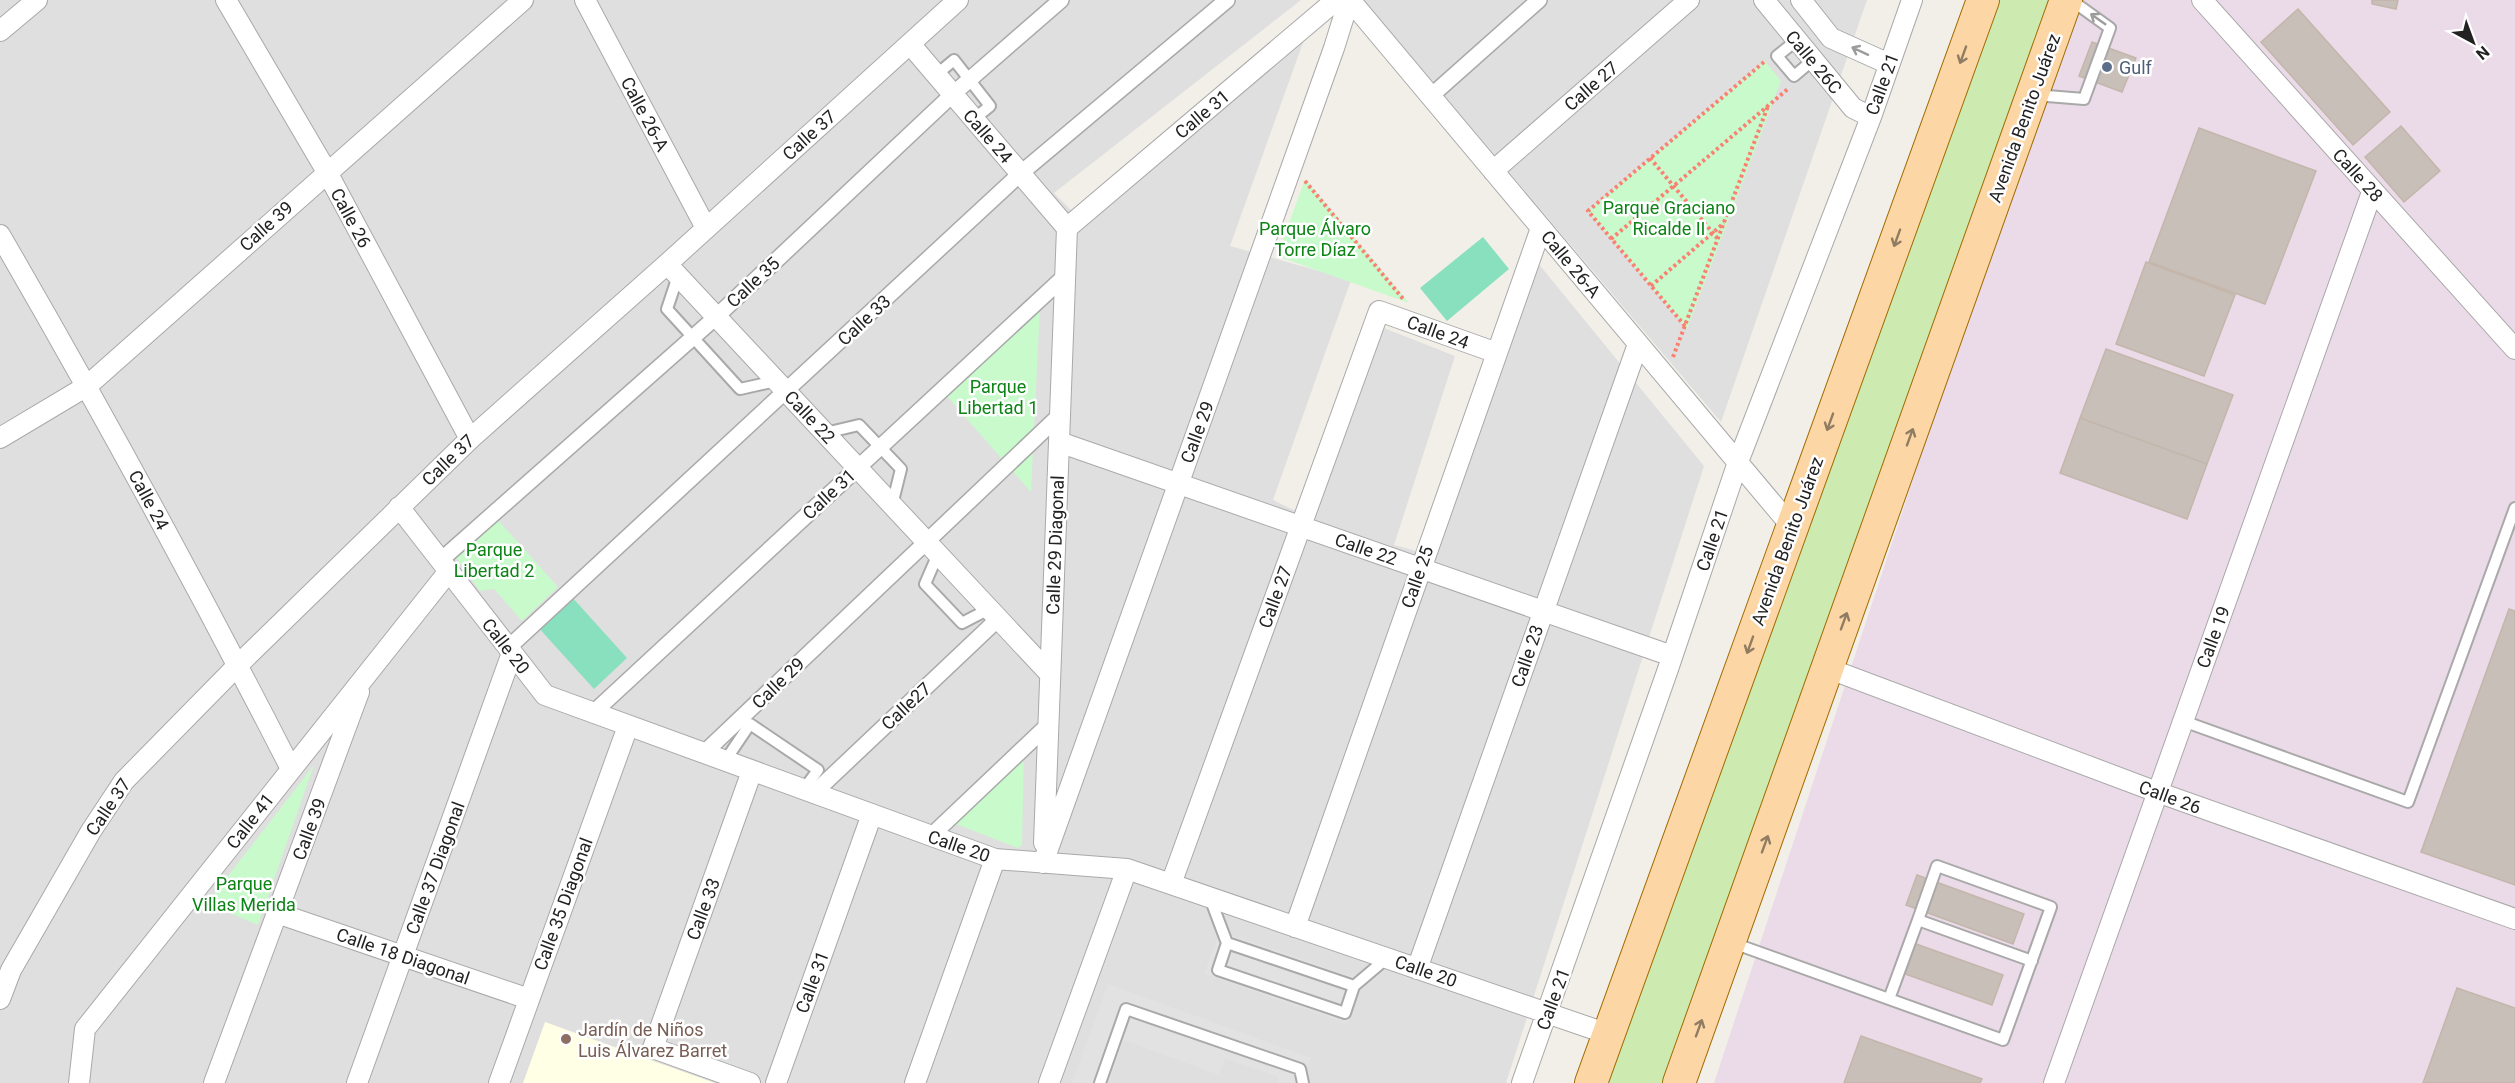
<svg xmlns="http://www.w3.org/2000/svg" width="2515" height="1083" font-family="Roboto,sans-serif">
	<rect width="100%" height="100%" fill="#f2efe9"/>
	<path fill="#e0dfdf" d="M0,0h1301l-247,193 22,22 233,-189 -79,220 121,34 -78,220 27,13 66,-192 89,35 -61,189 34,9 109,-292 167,204 -198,617h-1506z
		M1364,0h503l-146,422 -353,-416z"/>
	<path fill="#ebdbe8" d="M2071,0h444v1083h-801z"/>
	<path fill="#ffffe5" d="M545,1022l94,34 76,27h-192z"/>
	<path fill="#cdebb0" d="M1993,0h58l-385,1083h-61z"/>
	<path fill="#c8facc" d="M1765,61l16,20 -94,248 -99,-118z
		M1305,179l104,124 -132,-47z
		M1040,306l-9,186 -86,-98z
		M496,518l62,69 -36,34 -28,-32 -14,2 -26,-36z
		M1024,748l-2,97 -4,3 -70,-27z
		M314,765l-56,160 -51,-22z"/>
	<path fill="#88e0be" d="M1483,237l26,32 -62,52 -27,-33z
		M571,596l56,62 -33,31 -57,-63z"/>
	<path fill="#e2e2e2" d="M1785,44l23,28 -12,10 -23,-27z
		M1220,931l143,49 -15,44 -144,-50z
		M1108,984l203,74 -9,25h-23l-2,-7 -52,-17 -6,16 -95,-35 -16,43h-36z"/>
	<path fill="#c7bfb8" stroke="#c4b6ab" stroke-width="1.5" d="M2372,0h26l-2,9 -24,-5z
		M2298,9l92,103 -37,33 -92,-103z
		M2092,42l44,16 -14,34 -43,-16z
		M2401,126l39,45 -36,31 -39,-45z
		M2199,128l117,43 -51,133 -116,-42z
		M2146,262l89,33 -31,81 -88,-32z
		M2106,349l127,46 -26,69 -127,-46z
		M2080,418l127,46 -20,55 -127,-46z
		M2509,609l6,2v274l-94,-33z
		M1917,875l107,39 -11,30 -107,-39z
		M1905,940l98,35 -11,30 -98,-35z
		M2457,988l58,20v75h-92z
		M1861,1036l121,43 -2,4h-136z"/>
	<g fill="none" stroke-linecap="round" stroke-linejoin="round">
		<defs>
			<path id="service" d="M1797,40l-20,16 17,20 19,-16
				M936,75l18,-15 36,46 -16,13
				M2035,95l49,4 26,-71 -39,-28
				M678,276l-11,33 73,80 36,-8
				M825,433l34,-8 42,44 -9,36
				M938,554l-13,30 37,39 27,-14
				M2183,721l225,81 107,-294
				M725,761l25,-37 68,46 -14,19
				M1210,898l17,45
				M1733,943l270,97 48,-133 -114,-41 -19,54
				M1354,986l-127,-43 -9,27 127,43 9,-27 33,-28
				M1889,999l29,-79 114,41
				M1100,1083l26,-74 174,60 3,14"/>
			<path id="pedestrian" d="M1431,96l108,-96
				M441,560l275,-243 237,-223 108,-94
				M508,648l513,-475 206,-173
				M593,713l472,-437
				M704,753l356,-338
				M814,793l184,-174
				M931,836l117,-111"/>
			<path id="minor" d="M226,0l101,172 143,267
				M585,0l121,228
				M1350,0l442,527
				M1764,0l89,108 18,9
				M1801,0l30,38 58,26
				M2202,0l313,349
				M0,31l37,-31
				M910,44l157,184
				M1493,171l196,-171
				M1067,228l269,-228
				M0,235c102,176 199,354 291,534
				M667,264l383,410
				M0,438l87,-52 436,-386
				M1059,442l613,214
				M399,507l146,188 450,164 132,10 481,165
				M1827,668l330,124 358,127
				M1044,843l23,-615
				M1043,863l291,-815 15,-48
				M1171,884l208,-573 118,42
				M277,913l252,86
				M1295,927l246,-699
				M1417,969l221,-625
				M0,999l11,-29 80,-139 33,-50 114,-116 232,-226 197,-175 291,-264
				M79,1083l6,-54 364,-458
				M214,1083l145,-391
				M357,1083l155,-430
				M499,1083l129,-357
				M750,1083l-97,-35 99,-277
				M776,1083l96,-269
				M915,1083l80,-224
				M1049,1083l78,-214
				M1522,1083l145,-411 71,-210 133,-345 41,-117
				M2054,1083l318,-891"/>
			<path id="primary" d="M1591,1083l392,-1083
				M1679,1083l387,-1083"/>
		</defs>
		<use href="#service" stroke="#a9a9a9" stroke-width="14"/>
		<use href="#pedestrian" stroke="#a9a9a9" stroke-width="18"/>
		<use href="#minor" stroke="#a9a9a9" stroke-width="22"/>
		<use href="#primary" stroke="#a06b00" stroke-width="34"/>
		<path stroke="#fa8072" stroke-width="4" stroke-dasharray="3 3" stroke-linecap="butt" d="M1650,158l68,81
			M1305,181l99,119
			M1611,239l178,-151
			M1651,286l73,-63
			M1685,326l-97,-115 176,-149
			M1673,357l95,-251"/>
		<use href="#service" stroke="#fff" stroke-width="10"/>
		<use href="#pedestrian" stroke="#fff" stroke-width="15"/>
		<use href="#minor" stroke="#fff" stroke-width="20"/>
		<use href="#primary" stroke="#fcd6a4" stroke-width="32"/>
	</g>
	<defs><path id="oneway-shaft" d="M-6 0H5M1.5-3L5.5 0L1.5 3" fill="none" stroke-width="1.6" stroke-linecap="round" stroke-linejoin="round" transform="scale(1.5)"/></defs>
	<g stroke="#9c9c9c">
		<use href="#oneway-shaft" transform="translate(2098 19) rotate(-145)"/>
		<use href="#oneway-shaft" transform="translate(1860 51) rotate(-155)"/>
	</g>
	<g stroke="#8f7c63">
		<use href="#oneway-shaft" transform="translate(1963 55) rotate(110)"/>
		<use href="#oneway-shaft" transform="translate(1897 238) rotate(110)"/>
		<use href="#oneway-shaft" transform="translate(1830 422) rotate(110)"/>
		<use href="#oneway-shaft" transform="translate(1910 437) rotate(-70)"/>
		<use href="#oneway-shaft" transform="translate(1844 621) rotate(-70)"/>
		<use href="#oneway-shaft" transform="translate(1750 645) rotate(110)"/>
		<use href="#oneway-shaft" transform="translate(1765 844) rotate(-70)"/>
		<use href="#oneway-shaft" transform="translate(1699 1028) rotate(-70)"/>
	</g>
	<circle fill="#5c6f8a" stroke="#fff" stroke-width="2" cx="2107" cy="67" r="6"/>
	<circle fill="#8d6e63" stroke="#fff" stroke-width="2" cx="566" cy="1039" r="6"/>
	<g text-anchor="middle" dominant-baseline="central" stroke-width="5" stroke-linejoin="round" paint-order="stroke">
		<g font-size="18" fill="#222" stroke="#fff">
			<text transform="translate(1814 62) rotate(50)">Calle 26C</text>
			<text transform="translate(1882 84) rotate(-70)">Calle 21</text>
			<text transform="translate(1591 86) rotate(-41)">Calle 27</text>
			<text transform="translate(645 114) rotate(62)">Calle 26-A</text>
			<text transform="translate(1202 114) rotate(-40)">Calle 31</text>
			<text transform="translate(2024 118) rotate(-70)">Avenida Benito Juárez</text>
			<text transform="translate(809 135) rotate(-42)">Calle 37</text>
			<text transform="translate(988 136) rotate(49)">Calle 24</text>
			<text transform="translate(2358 175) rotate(48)">Calle 28</text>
			<text transform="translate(351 218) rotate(62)">Calle 26</text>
			<text transform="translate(266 226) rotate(-42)">Calle 39</text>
			<text transform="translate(1571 264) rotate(50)">Calle 26-A</text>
			<text transform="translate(753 282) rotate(-43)">Calle 35</text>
			<text transform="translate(864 320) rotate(-43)">Calle 33</text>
			<text transform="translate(1438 332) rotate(20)">Calle 24</text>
			<text transform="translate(810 417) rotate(47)">Calle 22</text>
			<text transform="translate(1197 432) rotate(-70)">Calle 29</text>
			<text transform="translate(448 460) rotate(-44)">Calle 37</text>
			<text transform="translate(829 494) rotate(-43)">Calle 31</text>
			<text transform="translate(149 500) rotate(62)">Calle 24</text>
			<text transform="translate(1712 540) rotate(-71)">Calle 21</text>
			<text transform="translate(1787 541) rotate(-70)">Avenida Benito Juárez</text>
			<text transform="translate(1055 545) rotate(-88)">Calle 29 Diagonal</text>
			<text transform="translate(1366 549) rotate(19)">Calle 22</text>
			<text transform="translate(1417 577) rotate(-71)">Calle 25</text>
			<text transform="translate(1275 597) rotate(-70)">Calle 27</text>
			<text transform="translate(2213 637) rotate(-70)">Calle 19</text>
			<text transform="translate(506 646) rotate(52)">Calle 20</text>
			<text transform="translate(1527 656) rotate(-71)">Calle 23</text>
			<text transform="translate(778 683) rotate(-44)">Calle 29</text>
			<text transform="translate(906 706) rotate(-43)">Calle27</text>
			<text transform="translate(2170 797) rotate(20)">Calle 26</text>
			<text transform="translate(108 807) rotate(-56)">Calle 37</text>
			<text transform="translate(250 821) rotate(-52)">Calle 41</text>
			<text transform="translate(309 829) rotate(-70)">Calle 39</text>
			<text transform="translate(959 846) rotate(19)">Calle 20</text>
			<text transform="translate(435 868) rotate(-70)">Calle 37 Diagonal</text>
			<text transform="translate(563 904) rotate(-70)">Calle 35 Diagonal</text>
			<text transform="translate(703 909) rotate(-70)">Calle 33</text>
			<text transform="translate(403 956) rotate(19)">Calle 18 Diagonal</text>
			<text transform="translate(1426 971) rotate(19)">Calle 20</text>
			<text transform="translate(812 982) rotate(-70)">Calle 31</text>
			<text transform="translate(1553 999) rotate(-70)">Calle 21</text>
		</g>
		<g font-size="18" fill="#4e5e75" stroke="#fff" text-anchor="start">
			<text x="2119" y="67">Gulf</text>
		</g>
		<g font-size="18" fill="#0c8416" stroke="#fff">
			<text x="1669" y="207">Parque Graciano<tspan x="1669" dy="21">Ricalde II</tspan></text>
			<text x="1315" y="228">Parque Álvaro<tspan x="1315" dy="21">Torre Díaz</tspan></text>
			<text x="998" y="386">Parque<tspan x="998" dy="21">Libertad 1</tspan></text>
			<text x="494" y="549">Parque<tspan x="494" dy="21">Libertad 2</tspan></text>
			<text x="244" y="883">Parque<tspan x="244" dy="21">Villas Merida</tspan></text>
		</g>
		<g font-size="18" fill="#785e54" stroke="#fff" text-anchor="start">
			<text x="578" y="1029">Jardín de Niños<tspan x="578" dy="21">Luis Álvarez Barret</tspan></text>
		</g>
	</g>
	<g transform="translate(2473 42) rotate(139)" stroke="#ffffff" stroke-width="4.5" paint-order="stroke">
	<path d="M0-4.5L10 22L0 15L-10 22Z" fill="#222222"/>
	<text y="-9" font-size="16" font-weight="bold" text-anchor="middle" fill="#222222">N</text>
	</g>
</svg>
